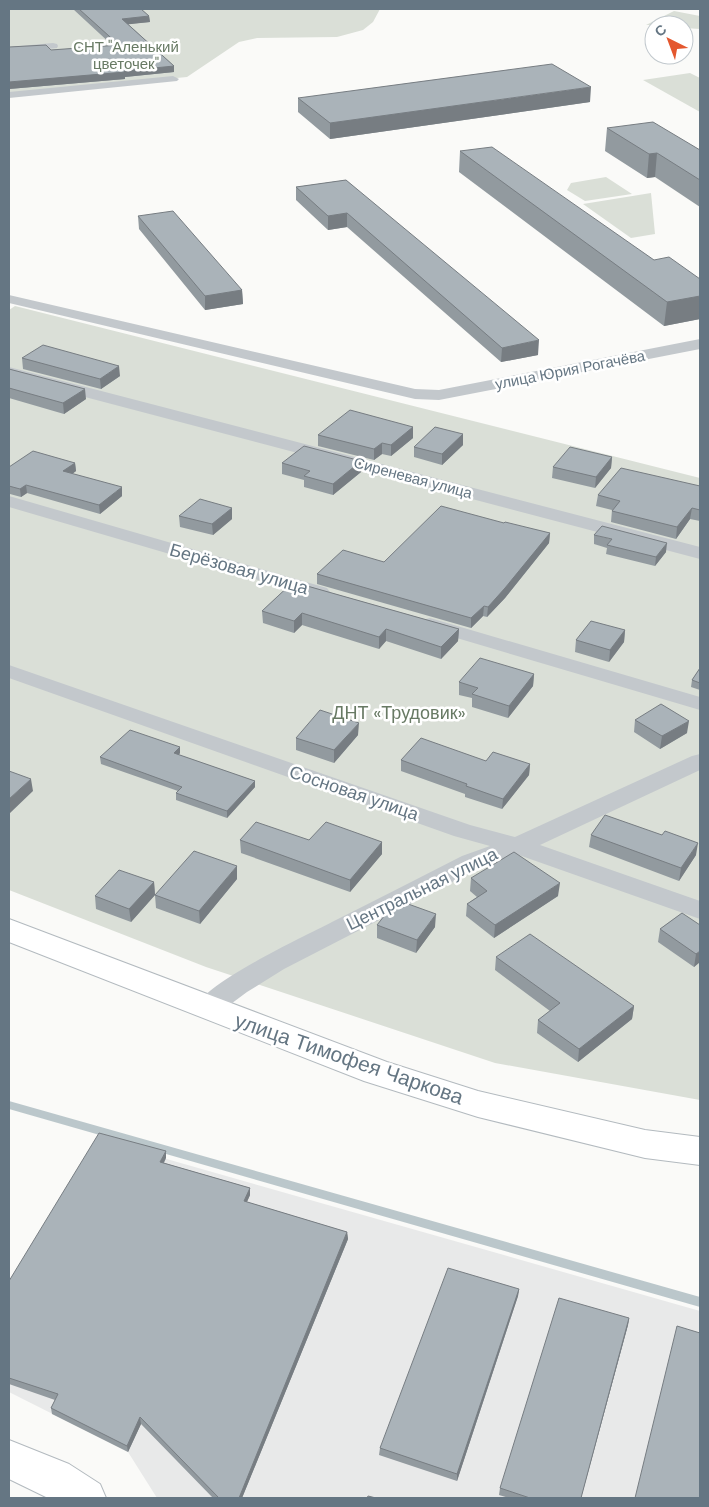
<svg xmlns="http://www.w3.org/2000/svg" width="709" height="1507" font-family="'DM Sans',sans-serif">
	<rect width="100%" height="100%" fill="#fafaf8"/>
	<path fill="#e8e9e9" d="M100,1140l600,171v187h-543l-29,-46 -119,-60v-102z"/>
	<path fill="#dadfd7" d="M9,9h371l-7,13 -10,8 -26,7 -80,1 -18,4 -52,35 -178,17z
		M674,11l26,5v13l-16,-1v-3h-38z
		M690,73l10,5v34l-57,-32z
		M606,177l26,17 -47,7 -18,-11 4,-7z
		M651,193l4,41 -24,4 -48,-34z
		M15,306l685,172v622l-205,-37 -289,-96 -197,-77v-580z"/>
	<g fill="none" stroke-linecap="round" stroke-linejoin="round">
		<path fill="#bbc7cb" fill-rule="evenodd" d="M9,1101l691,196v10l-691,-198z"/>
		<defs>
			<path id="secondary" d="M9,919l378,143 91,29 167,39 55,7v28l-55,-7 -167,-41 -114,-36 -355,-139z
				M9,1440l60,24 31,20 6,14h-58l-39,-19z"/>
		</defs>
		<use href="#secondary" stroke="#b3babf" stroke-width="2"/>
		<path fill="#c3c8cc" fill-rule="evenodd" d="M53,43l4,1 1,2 -1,2 -48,5v-6z
			M173,76l6,3 -2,2 -168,17v-6z
			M9,295l406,94 24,1 261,-51v10l-261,51 -24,-1 -406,-96z
			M9,367l691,180v12l-691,-182z
			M9,496l318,92 3,4 -3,4 -7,2 -7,-2 -304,-89z
			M430,618l270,79v13l-277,-82 -3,-4 3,-4z
			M9,665l461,160 45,12 177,-81 8,-2v16l-160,75 160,56v18l-184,-65 -36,14 -196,101 -37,23 -31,23 -9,3 -9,-3 -4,-7c16,-28 107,-70 138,-86 44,-22 87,-44 130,-66l28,-10 -36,-10 -445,-158z"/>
		<use href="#secondary" fill="#fff" fill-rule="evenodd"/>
	</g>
	<path fill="#929a9f" d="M73,9h68l8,7 1,6 -22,2 46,42v6l-49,5v2l-116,10v-42l42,3 62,-4z
		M298,98l292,4 -260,37 -32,-27z
		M607,128l93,22v57l-45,-30 -8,1 -42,-27z
		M460,151l194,109 46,19v40l-36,7 -205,-154z
		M346,180l192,175 -37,7 -154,-135 -19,3 -32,-30v-13z
		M138,216l104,74 1,14 -38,6 -66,-81z
		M22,358l98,18 -19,13 -78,-20z
		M9,369l77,30 -22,15 -55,-16z
		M413,427v11l-22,18 -9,-2 -8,6 -56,-14v-11z
		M463,434v11l-21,20 -28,-8v-10z
		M612,457l-1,11 -16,20 -43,-10 1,-11z
		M75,463l1,8 -4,3 50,22 -22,18 -73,-21 -6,4 -11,-3 -1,1v-28z
		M282,463l79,9 -28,23 -29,-8v-7l-22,-6z
		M700,486v35l-10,-2 -14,20 -65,-17 1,-12 -16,-4 2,-11z
		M232,508v11l-19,16 -33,-8 -1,-11z
		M504,523l46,10 -1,10 -44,55 -18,19 -4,-1 -12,12 -154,-44v-10l67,-12z
		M594,535l72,17 -11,14 -49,-12 1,-6 -13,-4z
		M293,582l166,47 -1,12 -17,18 -55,-18 -7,8 -77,-24 -8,8 -31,-10 -1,-12z
		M625,630l-1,12 -15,20 -34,-10 1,-12z
		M700,668v22l-9,-3 1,-7z
		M534,674l-1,12 -25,32 -36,-11v-9l-13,-3v-13z
		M635,720l52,13 -27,16 -26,-17z
		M358,735l-24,28 -38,-13v-12z
		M180,747v6l-1,2 76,26v6l-28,31 -51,-18v-7l2,-2 -77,-27 -1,-7z
		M401,760l85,1 44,3 -1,11 -27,34 -37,-12v-3l-64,-23z
		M591,835l105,20 -17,26 -90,-34z
		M240,840l142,2v12l-32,38 -109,-39z
		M471,878l87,18 -64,42 -28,-22 1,-12 10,-7 -7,-6z
		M237,879l-37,45 -44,-16 -1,-13z
		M154,882l1,13 -24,27 -35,-13 -1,-13z
		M682,913l18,49 -6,5 -36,-25 2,-13z
		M377,925l58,2 -19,26 -39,-15z
		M496,957l138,49 -2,13 -54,43 -41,-29 1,-13 12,-9 -55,-41z
		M166,1158l-2,5 86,25v7l-3,7 100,30 1,7 -106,259h-29l-72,-74 -13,28 -76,-38 -1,-6 4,-8 -46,-16v-103z
		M519,1289l-1,7 -61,185 -78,-26 1,-7z
		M629,1318l-1,7 -47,173h-72l-10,-3 1,-7z"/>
	<path fill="#777d82" d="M149,16l1,6 -28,3v-6z
		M174,66v6l-49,5v2l-116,10v-7z
		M591,87l-1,15 -260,37v-16z
		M657,153l-2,24 -8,1 2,-24z
		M347,213v14l-19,3v-14z
		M242,290l1,14 -38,6v-14z
		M700,296v23l-36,7 3,-24z
		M539,340l-1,15 -37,7 1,-14z
		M119,366l1,10 -19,13 -1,-10z
		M85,389l1,10 -22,15 -1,-11z
		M413,427v11l-22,18v-11z
		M463,434v11l-21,20v-11z
		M382,443v11l-8,6v-11z
		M612,457l-1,11 -16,20 1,-11z
		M361,461v11l-28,23v-11z
		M75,463l1,8 -12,9 -1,-9z
		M26,485l1,8 -6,4 -1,-8z
		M122,487v9l-22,18 -1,-9z
		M232,508v11l-19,16 -1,-11z
		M692,508l-2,11 -14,20 1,-12z
		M550,533l-1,10 -44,55 -18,19 1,-10z
		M667,543l-1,9 -11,14 1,-9z
		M484,606l-1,10 -12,12v-10z
		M302,613v12l-8,8v-12z
		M386,629v12l-7,8v-12z
		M459,629l-1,12 -17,18v-12z
		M625,630l-1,12 -15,20 1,-12z
		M534,674l-1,12 -25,32 1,-12z
		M689,721l-2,12 -27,16 2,-13z
		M359,723l-1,12 -24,28v-13z
		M180,747v6l-6,6v-6z
		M530,764l-1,11 -27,34 1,-10z
		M31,779l2,12 -24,23v-15z
		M255,781v6l-28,31v-7z
		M382,842v12l-32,38v-12z
		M698,843l-2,12 -17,26 2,-13z
		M237,866v13l-37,45 -1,-13z
		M154,882l1,13 -24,27 -2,-13z
		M560,883l-2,13 -64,42 1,-13z
		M436,914l-1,13 -19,26 1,-13z
		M700,951v11l-6,5 2,-13z
		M634,1006l-2,13 -54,43 1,-13z
		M166,1151v7l-6,11v-7z
		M250,1188v7l-6,13v-7z
		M347,1232l1,7 -106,259h-3z
		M519,1289l-1,7 -61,185v-7z
		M629,1318l-1,7 -47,173z
		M140,1417l1,7 -13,28 -1,-6z"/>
	<path fill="#aab3b9" stroke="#777d82" d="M79,9h62l8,7 -27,3 52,47 -50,5 1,1 -116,10v-35l37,-2 5,5 68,-5z
		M552,64l39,23 -261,36 -32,-25z
		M653,122l47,28v30l-43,-27 -8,1 -42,-26z
		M492,147l162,113 15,-3 31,22v17l-33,6 -207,-151z
		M346,180l193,160 -37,8 -155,-135 -19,3 -32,-29z
		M173,211l69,79 -37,6 -67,-80z
		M43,345l76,21 -19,13 -78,-21z
		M9,369l76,20 -22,14 -54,-15z
		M350,410l63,17 -22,18 -9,-2 -8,6 -56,-14z
		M435,427l28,7 -21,20 -28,-7z
		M304,446l57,15 -28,23 -29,-8 6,-5 -28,-8z
		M570,447l42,10 -16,20 -43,-10z
		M33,451l42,12 -12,8 59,16 -23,18 -73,-20 -6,4 -11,-3v-19z
		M621,468l79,18v24l-8,-2 -15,19 -65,-16 8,-10 -22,-6z
		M200,499l32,9 -20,16 -33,-8z
		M441,506l63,17 1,-1 45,11 -45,55 -17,19 -4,-1 -13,12 -154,-44 26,-24 41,12z
		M602,526l65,17 -11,14 -49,-12 5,-6 -18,-4z
		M293,582l166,47 -18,18 -55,-18 -7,8 -77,-24 -8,8 -32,-10z
		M591,621l34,9 -15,20 -34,-10z
		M480,658l54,16 -25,32 -37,-12 6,-6 -19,-6z
		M700,668v15l-8,-3z
		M661,704l28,17 -27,15 -27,-16z
		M320,710l39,13 -25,27 -38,-12z
		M130,730l50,17 -6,6 81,28 -28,30 -51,-18 6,-6 -82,-30z
		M421,738l65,23 7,-9 37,12 -27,35 -37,-13 1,-2 -66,-24z
		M9,771l22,8 -22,20z
		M605,815l57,20 3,-4 33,12 -17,25 -90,-33z
		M256,822l53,18 17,-18 56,20 -32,38 -110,-40z
		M194,851l43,15 -38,45 -44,-16z
		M514,852l46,31 -65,42 -28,-21 20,-13 -16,-13z
		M119,870l35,12 -25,27 -34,-13z
		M397,900l39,14 -19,26 -40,-15z
		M682,913l18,12v26l-4,3 -36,-25z
		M530,934l104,72 -55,43 -41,-29 22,-17 -64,-46z
		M99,1133l67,18 -6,11 90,26 -6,13 103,31 -108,266h-20l-79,-81 -13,29 -76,-38 7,-14 -49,-16v-97z
		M448,1268l71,21 -62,185 -77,-26z
		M559,1298l70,20 -48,180h-51l-30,-10z
		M677,1326l23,7v165h-65z
		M368,1496l8,2h-9z"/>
	<g text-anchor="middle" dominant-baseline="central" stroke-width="5" stroke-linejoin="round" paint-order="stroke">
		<g font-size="15" fill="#687a64" stroke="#fff">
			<text x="126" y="47">СНТ "Аленький<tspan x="126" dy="17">цветочек"</tspan></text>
		</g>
		<g font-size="15" fill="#657683" stroke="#fff">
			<text transform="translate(570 370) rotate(-11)">улица Юрия Рогачёва</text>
			<text transform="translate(413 478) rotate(15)">Сиреневая улица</text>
		</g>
		<g font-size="18" fill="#657683" stroke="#fff">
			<text transform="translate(239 569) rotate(16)">Берёзовая улица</text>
			<text transform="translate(354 793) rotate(19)">Сосновая улица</text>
			<text transform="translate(422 889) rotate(-26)">Центральная улица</text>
		</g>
		<g font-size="18" fill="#687a64" stroke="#fff">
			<text x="399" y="713">ДНТ «Трудовик»</text>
		</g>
		<g font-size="21" fill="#657683" stroke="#fff">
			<text transform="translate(349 1059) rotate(19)">улица Тимофея Чаркова</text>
		</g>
	</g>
	<rect width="709" height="1507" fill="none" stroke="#657683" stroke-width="20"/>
	<g transform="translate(669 40) rotate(318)"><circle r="24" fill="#ffffff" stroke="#c1c8cd"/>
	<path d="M0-4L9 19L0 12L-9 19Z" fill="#e4572e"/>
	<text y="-8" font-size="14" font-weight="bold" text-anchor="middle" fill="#657683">С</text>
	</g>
</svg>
